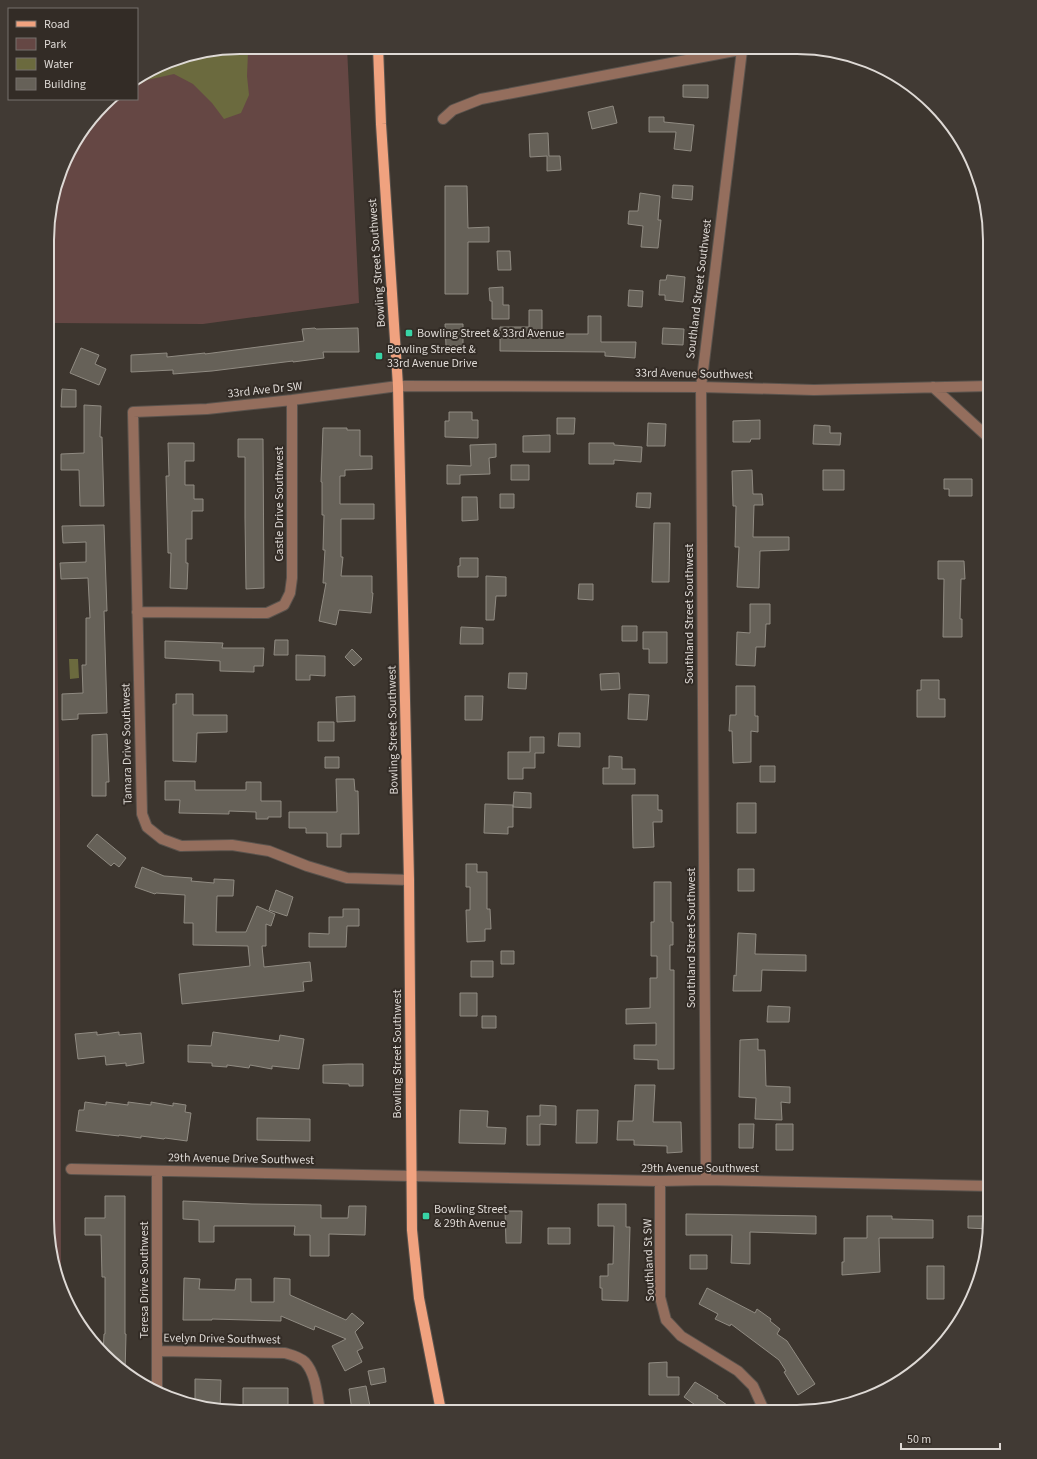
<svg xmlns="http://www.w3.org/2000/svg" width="1037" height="1459" font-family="'Source Sans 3',sans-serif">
	<rect width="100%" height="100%" fill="#3d362f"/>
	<path fill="#654744" d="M240,47h107l12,256 -156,21 -151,-1 8,489 1,469 -14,-62 2,-1005 24,-70 36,-45h28v-18z"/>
	<path fill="#6b6a3e" d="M240,47h5l3,5 -1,24 2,19 -8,18 -17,6 -12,-16 -19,-19 -19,-10 -27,6 -10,6v-5l41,-24z
		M69,659h9l1,19 -9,1z"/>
	<path fill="#666158" stroke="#908b82" d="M683,85h25v13l-25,-1z
		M613,106l4,17 -25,6 -4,-17z
		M649,117h15v5l30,3 -3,26 -17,-2 2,-17h-27z
		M548,133l1,23h11l1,14 -14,1v-15l-17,1 -1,-23z
		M673,185l20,1 -1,14 -20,-2z
		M445,186h22l1,42 21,-1v15h-21v52h-23z
		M640,193l20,3 -2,24h3l-3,28 -17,-1 2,-21 -15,-2 1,-13h9z
		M497,251h13l1,19h-13z
		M667,275l18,2 -2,25 -18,-2v-5h-6l1,-15h6z
		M503,287v18h6v14h-17v-18h-2l-1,-13z
		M629,290l14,1 -1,16 -14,-1z
		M529,310h13v24h46v-18h13v26h35l-1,16 -30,-2v-4l-105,-1v-24h29z
		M445,324h18v22h-17z
		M315,328l1,1 42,-1 1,24h-36l1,6 -31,4v-1l-81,10 -39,3v-4l-42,2v-17l36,-2v4l38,-4v1l99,-13 -2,-12z
		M663,328l21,1 -1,16 -21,-1z
		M81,348l18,7 -4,9 11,5 -7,16 -29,-12z
		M62,389l14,1v17h-15z
		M84,405l17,1 -1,31h2l2,69h-24l-1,-36h-18v-16l23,-1z
		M449,412h23v8h6v18l-33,-1v-16h4z
		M557,418h18l-1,16h-17z
		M760,420v19h-9l-1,3h-17v-21z
		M648,423l18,1 -1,22h-18z
		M814,425l16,1v7h11l-1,12 -27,-1z
		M323,428h24v2h13v26h12v13l-27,1v6h-5v28h34v15h-33v38h2l-2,19h31v17h1l-2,20 -32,-3 -3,15 -17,-4 7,-38h-3l2,-33h-2l1,-35h-2v-33h-1z
		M550,435v17h-27v-16z
		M238,439h25l1,149 -18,1 -1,-71v-61h-7z
		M168,443h26v18h-9v24h9v14h9v12h-11v28h-6v24h2l-1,26 -17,-1 1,-35h-3l-1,-41 -1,-36h3z
		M589,443h25v2l28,2 -1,15 -27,-2v4h-25z
		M496,444v13l-7,1 1,16 -30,1v9h-13v-19l24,1 -1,-21z
		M511,465h18v15h-18z
		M752,470l1,24h9l1,11h-9l-1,32h36v13l-29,1 -1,37 -22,-1 2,-40h-4l1,-41h-3l-1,-35z
		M823,470h21v20h-21z
		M944,479h28v17h-23v-7h-5z
		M637,493h14l-1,15 -14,-1z
		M500,494h14v14h-14z
		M462,497h15l1,23 -16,1z
		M654,523h16l-1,59h-17z
		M104,525l3,86h-3l3,102 -29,1v5l-16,1v-26l21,-1 -1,-28h4v-47h4l-2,-40 -27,1 -1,-16 26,-1v-20l-23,1 -1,-17z
		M460,558h18v19h-20v-11h2z
		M938,561h26l1,18h-4l-1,40h2v18h-19l1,-58h-6z
		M486,576l20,1v19h-10l-2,24h-8z
		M579,584h14v16l-15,-1z
		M750,604h20v20h-4l-1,23h-9l-1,19 -19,-1 1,-33 13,1z
		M622,626h15v15h-15z
		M461,627l22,1v16h-23z
		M643,632h24v31h-18v-14h-6z
		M275,640h13v15h-14z
		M165,641l58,2 -1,5h42l-1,18h-9v6l-34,-1v-10l-55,-3z
		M352,649l10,10 -8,7 -9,-9z
		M296,655l29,1v20l-15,-1v5h-14z
		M509,673h18l-1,16 -18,-1z
		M619,673l1,16 -19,1 -1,-16z
		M921,680h18v19h6v18h-28v-27h4z
		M736,686h19v30h3v16l-7,-1v31l-18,1 -1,-32h-3l1,-16h6z
		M176,694h17v21h34v17l-30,1 -1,29 -23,-1v-57h3z
		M629,694l20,1 -2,25 -19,-1z
		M355,696v25l-18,1 -1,-25z
		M465,696h18l-1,24h-17z
		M318,722h16v19h-16z
		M559,733h21v14l-22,-1z
		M107,734l2,48h-3v14h-14v-61z
		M530,737h14v16h-9v15h-12v11h-15v-27h22z
		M609,756l13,1v12h13v15h-32v-16h6z
		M325,757h14v11h-14z
		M760,766h15v16h-15z
		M336,779h18l1,12h3l1,43h-18v13h-14v-14h-21v-5h-17v-16h48z
		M165,781h30v9h51v-8h15v19h20v16h-13v2h-12v-7l-27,-1v3l-50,-1 1,-13h-15z
		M514,792l17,1v15l-18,-1z
		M632,795h26v15h4v12h-9l1,25 -21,1z
		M737,803h19v30h-19z
		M485,804l28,1v22h-5v7l-24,-1z
		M97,834l29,24 -7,9 -5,-4 -3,3 -24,-20z
		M466,864h11v8h10v37h3l1,20h-6v12l-18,1 -1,-32h4v-23h-4z
		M142,867l22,9 28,2 -1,3 23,2v-4l20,1 -1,16h-16l-1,36h30l11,-26 18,8 -4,12 -5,-2v22h-4l2,21 46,-5 2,19 -9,1 1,9 -122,13 -3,-30 71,-8 -2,-20 -55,-1v-22h-9l1,-28 -29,-2 -1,1 -20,-7z
		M738,869h16v22h-16z
		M654,882h17v40h2v23h-3v25h4v99h-16v-9l-24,-1v-14h22v-22l-30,1v-15l24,-1v-30h7v-22h-6v-34h3z
		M276,890l17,7 -6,19 -18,-6z
		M343,909h16v17h-12l-1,21h-37v-14l20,1v-17h14z
		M738,933l18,1 -1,20 51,1v16l-44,-1 -1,21h-28l1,-16 2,1z
		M501,951h13v13h-13z
		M471,961h22v16h-22z
		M460,993h17v23h-17z
		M768,1006l22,1 -1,15h-22z
		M482,1016h14v12h-14z
		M97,1032v3l22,-3v3l22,-2 3,30 -18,3v-3l-20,2 -1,-9 -27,3 -3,-25z
		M213,1032l66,9 1,-6 24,4 -5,30 -27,-3v3l-22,-4 -1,3 -22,-3v2l-15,-1v-3l-24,-1v-17l23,1z
		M758,1039v11h7l1,36 24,1v16l-9,-1 1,18 -27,-1 1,-21 -17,-1 1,-57z
		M348,1064h15v22h-14v-2l-26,-1v-18z
		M635,1085h20l-2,37h28l1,30 -15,1v-7l-33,-1v-5h-17l1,-19h15z
		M85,1102l21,3v-3l22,3v-3l23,3v-3l22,4v-3l13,2 -1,7 6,1 -4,28 -22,-3 -1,1 -23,-3v2l-22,-3v1l-43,-5 3,-21h5z
		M540,1105l16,1v19l-16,-1v21h-13v-29h13z
		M460,1110l28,1 -1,16 19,1 -1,16 -46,-1z
		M577,1110h21l-1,33h-21z
		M257,1118l53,1v22l-53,-1z
		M739,1124h15l-1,24h-14z
		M776,1124h17v26h-17z
		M105,1196h20v138h1l-1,39 -22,-19 1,-20h1v-57h-3l-1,-42h-16v-17h20z
		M183,1201l69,3 69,1v13h27l1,-12h17l-1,29 -36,-1v22h-19v-21h-16l1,-9h-81v16h-15v-22l-16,-1z
		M598,1204h28v23h4l-2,74 -26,-1v-12h-2v-12h8v-12h5l1,-38h-16z
		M505,1211h17l-1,32h-15z
		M686,1214l130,2v18l-66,-2v32l-19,-1 1,-28h-46z
		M867,1216h25v3l41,1v18h-54l1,34 -38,3v-13h2v-24h23z
		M968,1216h22v13l-22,-1z
		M548,1228h22v16h-22z
		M690,1255h17v14h-17z
		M927,1266h17v33h-17z
		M184,1278l16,1 -1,10 36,1 1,-11h15v23h23v-24l16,1v16l56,25 6,-7 12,10 -9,9 8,16 -6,3 5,11 -17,9 -13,-25 14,-7 -31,-13 -1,4 -33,-14v5l-69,-2v1h-29z
		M707,1288l48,25 2,-4 14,10 -1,2 10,8 -3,5 10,7 28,43 -17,11 -14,-23 2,-1 -7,-11 -48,-36 -1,2 -15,-7 3,-5 -19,-10z
		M667,1362v15h12v18h-30v-32z
		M384,1368l2,14 -15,3 -3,-14z
		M195,1379l26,1 -1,30h-5l-20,-7z
		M695,1382l23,14 -1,2 10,7 -6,7h-16l-21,-15z
		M366,1386l5,25h-19l-3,-22z
		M243,1388h45v22h-45z"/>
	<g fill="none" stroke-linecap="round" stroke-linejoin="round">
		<defs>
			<path id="minor" d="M443,119l10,-9 28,-11 269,-51
				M933,387l57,52
				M137,612l130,1 17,-8 6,-12 2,-15v-178
				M409,880l-62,-2 -40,-12 -38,-15 -37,-6 -51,1 -19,-7 -15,-12 -5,-13 -9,-402 74,-3 85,-9 106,-14 303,1 113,3 176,-4
				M71,1169l589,12 46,-1 284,6
				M706,1180l-5,-793 41,-337
				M660,1181v116l6,23 15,16 57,35 15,15 10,22v4
				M157,1351l128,2c7,2 15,4 20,9 11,12 12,33 15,49
				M157,1389v-218"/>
			<path id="major" d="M378,47l3,77 17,262 11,494 3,350 7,68 22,113"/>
		</defs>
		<use href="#minor" stroke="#5a534d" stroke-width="12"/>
		<use href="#major" stroke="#5a534d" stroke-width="12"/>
		<use href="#minor" stroke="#946e5d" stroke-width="10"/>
		<use href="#major" stroke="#f0a27f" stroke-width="10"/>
	</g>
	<g fill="#38d4a6" stroke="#332c26" stroke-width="1.5">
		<rect x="405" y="329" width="8" height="8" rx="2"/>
		<rect x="375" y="352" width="8" height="8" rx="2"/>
		<rect x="422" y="1212" width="8" height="8" rx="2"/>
	</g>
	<g text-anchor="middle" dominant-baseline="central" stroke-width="4" stroke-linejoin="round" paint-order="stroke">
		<g font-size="12" fill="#ded9d5" stroke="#332c26">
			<text transform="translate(377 263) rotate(-94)">Bowling Street Southwest</text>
			<text transform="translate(699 289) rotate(-83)">Southland Street Southwest</text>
			<text transform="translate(694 374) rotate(1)">33rd Avenue Southwest</text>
			<text transform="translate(265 390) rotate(-6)">33rd Ave Dr SW</text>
			<text transform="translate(279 504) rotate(-90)">Castle Drive Southwest</text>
			<text transform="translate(689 614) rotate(-90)">Southland Street Southwest</text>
			<text transform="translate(393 730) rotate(-91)">Bowling Street Southwest</text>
			<text transform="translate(127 744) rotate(-91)">Tamara Drive Southwest</text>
			<text transform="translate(691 938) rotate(-90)">Southland Street Southwest</text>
			<text transform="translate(397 1054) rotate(-90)">Bowling Street Southwest</text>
			<text transform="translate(241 1159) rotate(1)">29th Avenue Drive Southwest</text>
			<text x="700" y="1168">29th Avenue Southwest</text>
			<text transform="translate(649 1260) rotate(-92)">Southland St SW</text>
			<text transform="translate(144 1280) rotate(-90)">Teresa Drive Southwest</text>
			<text transform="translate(222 1339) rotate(1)">Evelyn Drive Southwest</text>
		</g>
		<g font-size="12" fill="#ded9d5" stroke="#332c26" text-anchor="start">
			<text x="417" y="333">Bowling Street &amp; 33rd Avenue</text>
			<text x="387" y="349">Bowling Streeet &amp;<tspan x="387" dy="14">33rd Avenue Drive</tspan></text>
			<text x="434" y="1209">Bowling Street<tspan x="434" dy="14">&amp; 29th Avenue</tspan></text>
		</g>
	</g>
	<path d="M0 0H1037V1459H0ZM240 54H797A186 186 0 0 1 983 240V1219A186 186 0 0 1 797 1405H240A186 186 0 0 1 54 1219V240A186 186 0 0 1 240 54Z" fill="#413a34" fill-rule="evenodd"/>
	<path fill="none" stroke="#ded9d5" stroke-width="2" d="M240 54H797A186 186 0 0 1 983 240V1219A186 186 0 0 1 797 1405H240A186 186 0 0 1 54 1219V240A186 186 0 0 1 240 54Z"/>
	<rect x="8" y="8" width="130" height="92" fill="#332c26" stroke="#77716c"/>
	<rect x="16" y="21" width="20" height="6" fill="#f0a27f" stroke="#77716c"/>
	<text x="44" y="28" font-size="12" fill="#ded9d5">Road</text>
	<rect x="16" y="38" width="20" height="12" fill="#654744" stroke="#77716c"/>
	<text x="44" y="48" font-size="12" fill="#ded9d5">Park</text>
	<rect x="16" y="58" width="20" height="12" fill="#6b6a3e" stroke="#77716c"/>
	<text x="44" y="68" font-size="12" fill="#ded9d5">Water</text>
	<rect x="16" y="78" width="20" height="12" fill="#666158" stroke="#77716c"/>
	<text x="44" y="88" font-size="12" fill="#ded9d5">Building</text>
	<path d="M901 1443v6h99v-6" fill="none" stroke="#ded9d5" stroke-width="2"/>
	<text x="907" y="1443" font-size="12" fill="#ded9d5" stroke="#332c26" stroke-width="3" paint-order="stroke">50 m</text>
</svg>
